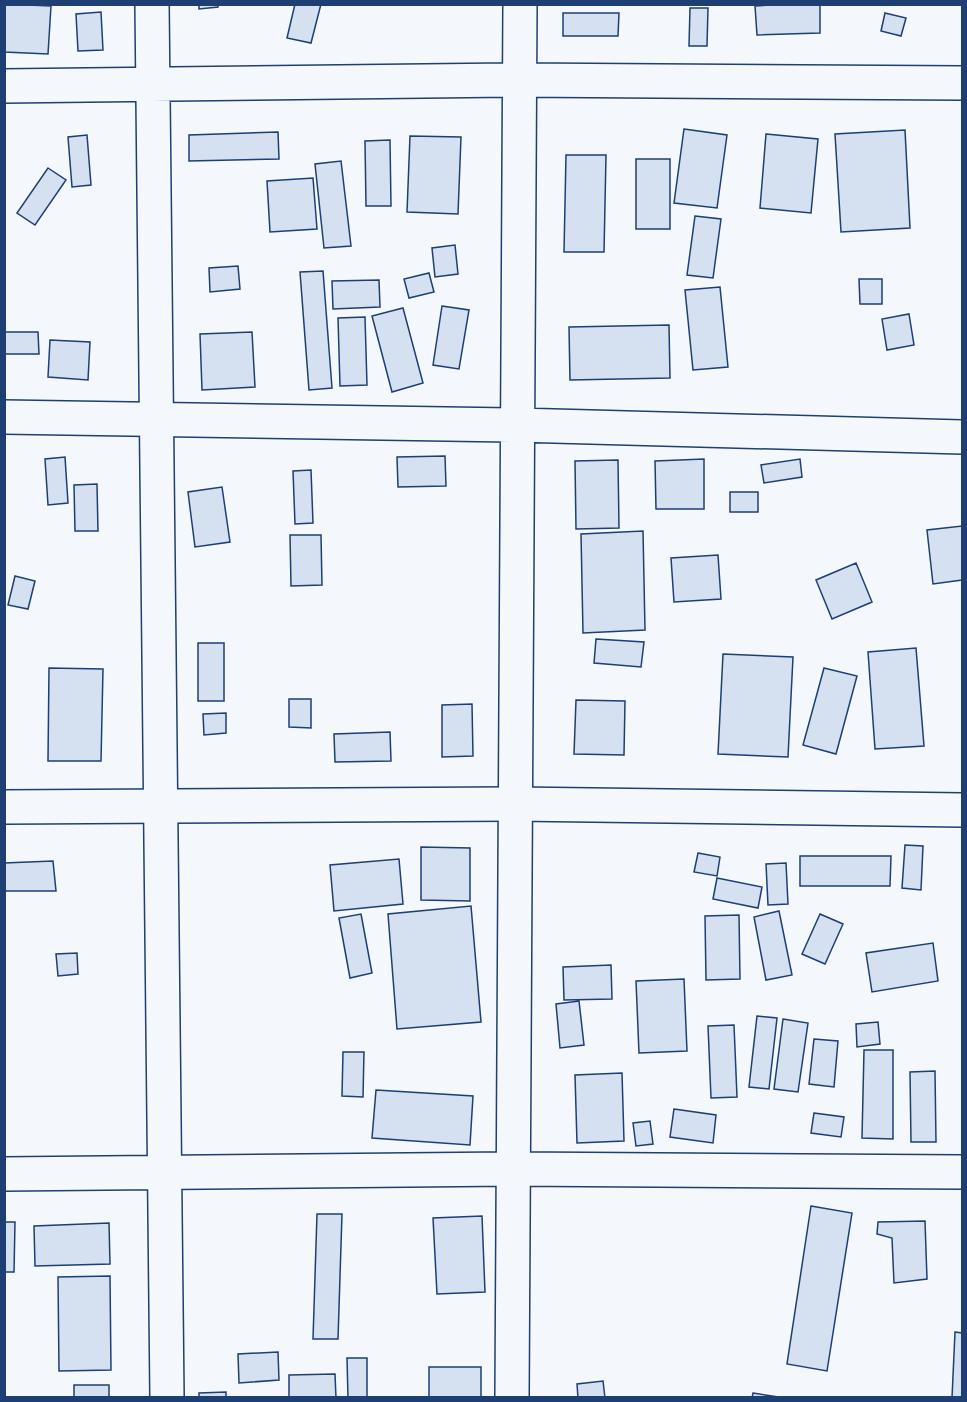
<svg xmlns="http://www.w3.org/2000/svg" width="967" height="1402" font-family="'Fira Sans',sans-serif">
	<rect width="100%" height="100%" fill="#f4f7fb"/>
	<path fill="#d5e0f0" stroke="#1d3f73" stroke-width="1.5" d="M4,4l47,2 -3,48 -44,-2z
		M199,4h19v3l-19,2z
		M295,4h26l-10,39 -24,-5z
		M788,4h32v29l-63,2 -2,-29z
		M690,8h18l-1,38h-18z
		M101,12l2,38 -25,1 -2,-37z
		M563,13h56l-1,23h-55z
		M885,13l21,5 -5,18 -20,-5z
		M684,129l43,6 -10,73 -43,-5z
		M905,130l5,98 -69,4 -6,-98z
		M278,132l1,27 -90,2v-26z
		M766,134l52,5 -7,74 -51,-5z
		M87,135l4,50 -19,2 -4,-50z
		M410,136l51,1 -3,77 -51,-2z
		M390,140l1,66h-25l-1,-65z
		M566,155h40l-2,97h-40z
		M636,159h34v70h-34z
		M341,161l10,85 -27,2 -9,-84z
		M48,168l18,12 -31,45 -18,-12z
		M313,178l4,51 -47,3 -3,-51z
		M695,216l26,3 -8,59 -26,-3z
		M455,245l3,29 -23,3 -3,-29z
		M238,266l2,23 -30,3 -1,-24z
		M323,271l9,117 -23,2 -9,-118z
		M429,273l5,19 -25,6 -5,-19z
		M859,279h23v25h-22z
		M379,280l1,27 -47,2 -1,-28z
		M720,287l8,80 -35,3 -8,-80z
		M442,306l27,4 -10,59 -26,-4z
		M403,308l20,75 -31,9 -20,-76z
		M909,314l5,31 -27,5 -5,-31z
		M365,317l2,68 -27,1 -2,-68z
		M669,325l1,53 -100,2 -1,-53z
		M4,332h34l1,22h-35z
		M252,332l3,55 -53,3 -2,-56z
		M50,340l40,2 -2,38 -40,-3z
		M445,456l1,30 -48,1 -1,-30z
		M65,457l3,46 -20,2 -3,-46z
		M704,459v50h-48l-1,-48z
		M800,459l2,18 -38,6 -3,-18z
		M618,460l1,68 -43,1 -1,-68z
		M311,470l2,53 -18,1 -2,-53z
		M97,484l1,47h-23l-1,-46z
		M222,487l8,55 -35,5 -7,-55z
		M730,492h28v20h-28z
		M962,526v54l-29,4 -6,-54z
		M643,531l2,99 -62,3 -2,-99z
		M290,535h31l1,50 -31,1z
		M718,555l3,44 -47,3 -3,-44z
		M856,563l16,39 -40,17 -16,-39z
		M15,576l20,5 -7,28 -20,-4z
		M596,639l48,3 -3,25 -47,-4z
		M198,643h26v58h-26z
		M916,648l8,98 -49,3 -7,-97z
		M723,654l70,3 -5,100 -70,-3z
		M49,668l54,1 -2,92h-53z
		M824,668l33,8 -21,78 -33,-9z
		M289,699h22v29l-22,-1z
		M576,700l49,1 -1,54 -50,-1z
		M472,704l1,52 -31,1v-52z
		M226,713v20l-22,2 -1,-21z
		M390,732l1,29 -56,1 -1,-28z
		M905,845l18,1 -2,44 -19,-2z
		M421,847l49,1v53l-49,-1z
		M698,853l22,4 -3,19 -23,-4z
		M800,856h91l-1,30h-90z
		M399,859l4,45 -69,7 -4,-46z
		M53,861l3,30h-52v-28z
		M786,863l2,41 -20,1 -2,-41z
		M717,878l45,9 -4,21 -45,-9z
		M471,906l10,116 -84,7 -9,-115z
		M779,911l13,64 -26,5 -12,-63z
		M361,914l11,59 -22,5 -11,-60z
		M820,914l23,10 -18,40 -23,-10z
		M739,915l1,64 -34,1 -1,-64z
		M933,943l5,38 -66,11 -6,-39z
		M77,953l1,21 -20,2 -2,-22z
		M611,965l1,34 -48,1 -1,-33z
		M684,979l3,72 -48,2 -3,-72z
		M579,1001l5,44 -24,3 -4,-44z
		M757,1016l20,2 -8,71 -20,-2z
		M783,1019l25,4 -10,69 -24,-3z
		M878,1022l2,22 -23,3 -1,-23z
		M734,1025l3,72 -26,1 -3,-72z
		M814,1039l24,2 -4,46 -25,-3z
		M864,1050h29v89l-31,-1z
		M343,1052h21l-1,45 -21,-1z
		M935,1071l1,71h-25l-1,-70z
		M622,1073l2,68 -47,2 -2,-68z
		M376,1090l97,6 -3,49 -98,-7z
		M674,1109l42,6 -3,28 -43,-6z
		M814,1113l30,4 -3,20 -30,-4z
		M650,1121l3,23 -17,2 -3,-23z
		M811,1206l41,7 -25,158 -40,-7z
		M317,1214h25l-4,125h-25z
		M482,1216l3,76 -48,2 -4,-76z
		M925,1221l2,58 -33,4 -2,-45 -15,-4 1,-12z
		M4,1222h11l-1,50h-10z
		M109,1223l1,41 -75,2 -1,-40z
		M110,1276l1,94 -52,1 -1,-94z
		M955,1332l7,1v65h-10z
		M278,1352l1,28 -40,3 -1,-29z
		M347,1358h20v40h-19z
		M429,1367h52v31h-52z
		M335,1374l1,24h-47v-23z
		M603,1381l2,17h-27l-1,-14z
		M74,1385h35v13h-35z
		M226,1392v6h-27v-5z
		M753,1393l25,4v1h-26z"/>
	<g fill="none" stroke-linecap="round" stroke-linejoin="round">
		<defs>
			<path id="street" d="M152,4l15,1394
				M4,86l516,-6 442,3
				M4,417l513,8 445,12
				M4,1174l510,-5 448,3
				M512,1398l8,-1394"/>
			<path id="primary" d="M4,807l511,-3 447,6"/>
		</defs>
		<use href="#street" stroke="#1d3f73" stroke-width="36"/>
		<use href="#primary" stroke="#1d3f73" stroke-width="36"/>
		<use href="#street" stroke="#f4f7fb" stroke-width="33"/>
		<use href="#primary" stroke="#f4f7fb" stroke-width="33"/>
	</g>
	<rect width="967" height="1402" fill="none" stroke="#1d3f73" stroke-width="12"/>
</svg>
